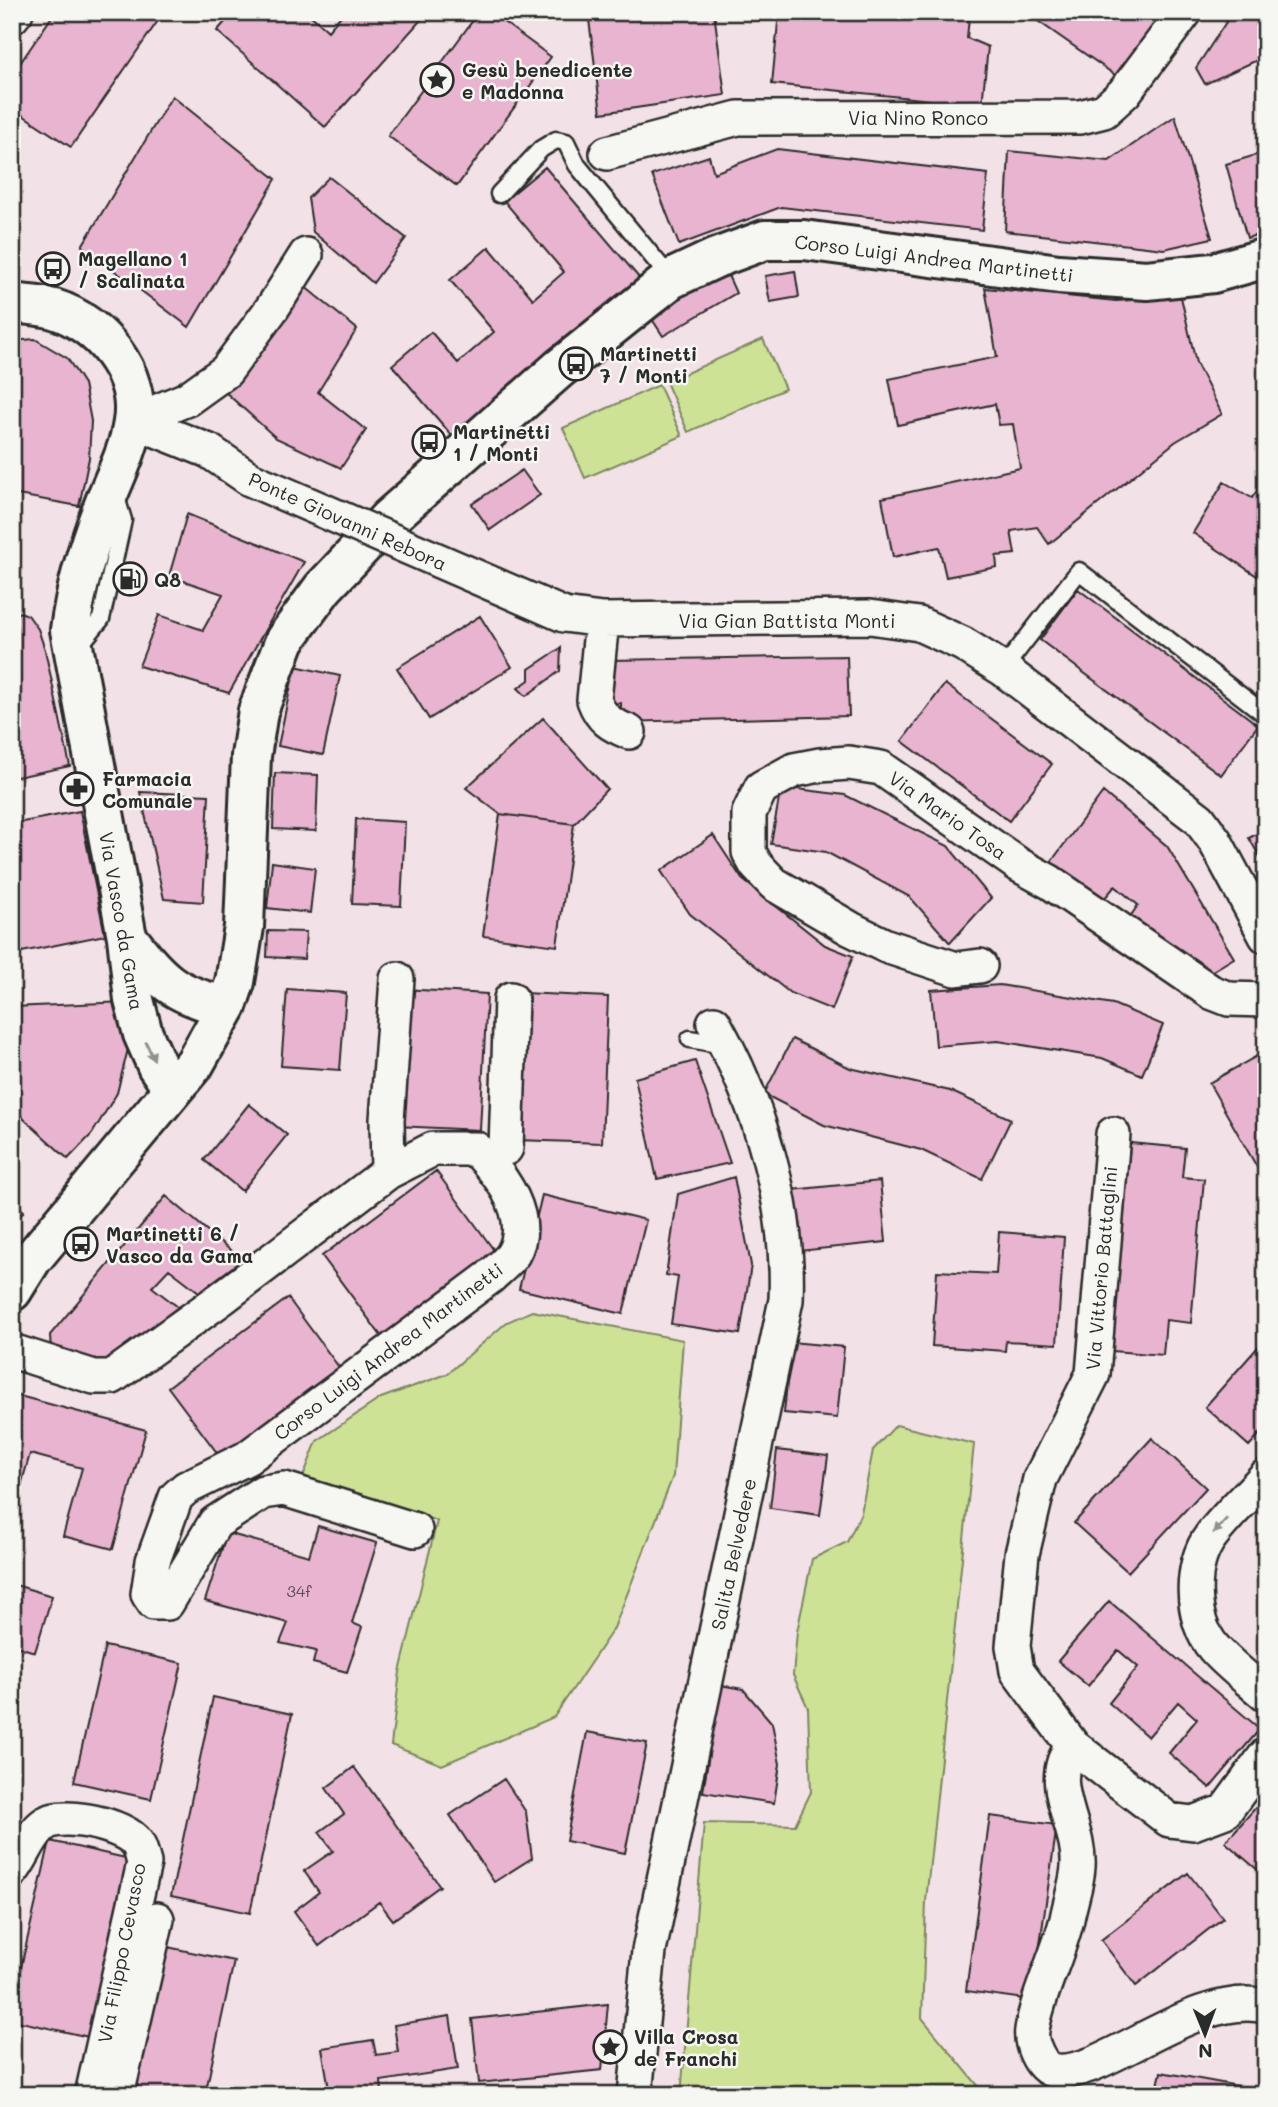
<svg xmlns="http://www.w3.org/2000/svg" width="1278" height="2107" font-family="Mali,sans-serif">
	<rect width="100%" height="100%" fill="#f2e2e8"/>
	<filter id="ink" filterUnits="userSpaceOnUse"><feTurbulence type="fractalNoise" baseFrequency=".0143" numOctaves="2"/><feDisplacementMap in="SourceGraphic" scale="14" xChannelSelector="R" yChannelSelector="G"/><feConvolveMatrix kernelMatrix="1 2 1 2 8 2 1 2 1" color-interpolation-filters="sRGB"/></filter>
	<g filter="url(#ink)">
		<path fill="#cee296" stroke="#7c8660" stroke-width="2" d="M763,339l22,50 -97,43 -22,-50z
			M659,385l23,51 -97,42 -22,-50z
			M532,1311l151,29 -10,136 -59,152 -60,89 -112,48 -51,-20 9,-73 37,-151 -134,-44 14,-36 64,-43 66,-24 60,-52z
			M896,1425l78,19 -48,457 -4,117 58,70 12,7h-311l23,-272 91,2 16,-33 -3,-84 -15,-33 4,-43 15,-73 35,-17 14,-29 12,-63z"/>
		<path fill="#e9b4cf" stroke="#2b2b2b" stroke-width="2" d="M55,12h109l-93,135 -59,-39v-33z
			M234,12h73l21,19 16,-19h84l-103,115 -108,-96z
			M479,12h11l61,45 -94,129 -69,-50z
			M588,12h126l11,83 -124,18z
			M779,12h137l53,5 -2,21 21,9 -6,58 -210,-21z
			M1025,12h137l-44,65z
			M1243,12h23v44l-61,28 -9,-16 32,-49z
			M172,96l104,83 -87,148 -107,-81z
			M1175,116l37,122 -48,11 -159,-18 4,-80 100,10z
			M777,149l211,25 -6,56 -201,-23 -102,38 -27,-70 57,-19 5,17z
			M1266,152v80l-19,6 -21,-74z
			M545,167l95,112 -187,158 -61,-72 39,-33 27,31 36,-31 -44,-52 39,-33 44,52 31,-27 -60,-71z
			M329,177l77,61 -33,45 -60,-51 -5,-34z
			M726,271l10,22 -73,43 -13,-20 51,-34z
			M795,271l4,26 -29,5 -5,-26z
			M299,282l58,47 -39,63 48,38 -25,38 -65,-30 -53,-48z
			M985,288l131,13 65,-4 15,66 26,51 -47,28 -126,102 -12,-17 -26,4 4,23 -19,2 1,11 -51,10 -7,-30 -46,10 -11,-59 138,-30 -7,-44 -14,1 -4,-21 -97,21 -9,-46 108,-22z
			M35,339l32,19 17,26 7,37 -2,37 -10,48 -67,-12v-153z
			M522,470l18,25 -50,35 -18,-26z
			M1266,477v105l-73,-49 31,-51 28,16z
			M187,514l117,48 -75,131 -90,-27 20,-51 44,15 20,-36 -54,-18z
			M1078,589l180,136 -37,50 -181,-135z
			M20,612l8,3 10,14 7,21 25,116 -58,12v-162z
			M480,616l32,51 -83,52 -32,-51z
			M561,648l-1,23 -34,25 -8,-8 11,-8v-11z
			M847,656l2,60 -228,6v-19l-11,1 -1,-44z
			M295,666l45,10 -17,79 -45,-9z
			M945,684l107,80 -43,57 -107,-80z
			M543,718l64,71 -33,35 -74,-10 -34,-26z
			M275,773l43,2 -2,56 -43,-2z
			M781,787l64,8 103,51 43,52 -41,45 -40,-46 -84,-45 -55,-8z
			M140,792l69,3 -6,107 -39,-3z
			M1103,792l64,54 67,112 -30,18 -76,-56 10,-15 -23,-19 -11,13 -53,-37z
			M80,811l25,124 -93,19v-46l3,-1 -3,-83z
			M500,814l74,10 -17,122 -74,-10z
			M356,819l49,3 -4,84 -49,-2z
			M1266,829v39l-17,-30z
			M713,835l29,44 83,66 28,11 -21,54 -42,-17 -100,-79 -29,-43z
			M272,862l43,6 -5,45 -43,-5z
			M268,931l38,1 -2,27 -37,-2z
			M1000,985l113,19 50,21 -21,50 -40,-17 -104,-17 -62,5 -5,-56z
			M287,989l59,4 -6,77 -59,-4z
			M403,989l84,5 -7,136 -84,-4z
			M523,993l85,4 -6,146 -85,-3z
			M125,1002l3,47 -11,44 -25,41 -24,25 -56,-51v-101z
			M792,1039l58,29 100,23 61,28 -29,60 -61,-29 -97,-25 -60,-31z
			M1266,1051v132l-57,-100z
			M695,1061l35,102 -73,16 -22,-101z
			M249,1104l38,31 -45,56 -38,-31z
			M1130,1143l55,5 -3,29 22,2 -13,144 -25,-3 -3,35 -51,-4z
			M436,1171l60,82 -114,84 -60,-81z
			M734,1177l17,88 -11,69 -69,-10 7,-47 -12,-2 12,-81z
			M880,1181l6,61 -87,9 -7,-61z
			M542,1195l104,25 -23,94 -104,-25z
			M166,1196l76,64 -43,32 -30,-23 -17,18 26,20 -76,59 -51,-15 -1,-16z
			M12,1201l12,10 -12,14z
			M999,1232l65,5 -7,107 -51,-3 -1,10 -73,-5 5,-75 59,3z
			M288,1298l53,72 -120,88 -53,-71z
			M1266,1338v89l-17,19 -44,-39z
			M791,1342l53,5 -7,71 -53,-5z
			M12,1394l134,36 -33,119 -50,-13 19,-68 -52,-14 -18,63z
			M1152,1438l54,50 -78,84 -54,-49z
			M777,1450l51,6 -8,59 -50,-7z
			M318,1526l59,17 -25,80 10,4 -15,45 -34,-9 3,-12 -36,-8 8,-20 -83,-22 22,-68 82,23z
			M12,1584l40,12 -17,56 -23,-7z
			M1109,1601l151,128 -50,59 -41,-35 28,-34 -19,-17 -30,35 -39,-34 29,-36 -20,-17 -30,36 -30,-25z
			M105,1646l77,17 -31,136 -77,-17z
			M720,1685l23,4 29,34 8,41 -6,39 -71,-11z
			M213,1697l79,17 -42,199 -79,-17z
			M587,1732l60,11 -22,110 -59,-12z
			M354,1767l86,119 -47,34 -14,-18 -60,44 -25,-35 25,-19 -15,-21 29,-20 -14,-19 25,-18 -18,-26z
			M504,1779l22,33 6,46 -38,24 -44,-67z
			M1266,1796v81l-41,-35z
			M990,1816l67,9 -25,175 -66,-9z
			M50,1841l80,18 -41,178 -77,-17v-14z
			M1188,1873l35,45 -87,68 -35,-46z
			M158,1945l76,16 -29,134h-79z
			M608,2004l-6,66 -123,13 -7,-64z
			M450,2016l8,53 -77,12 1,10 -52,4 -8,-47 51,-8 3,15 22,-3 -4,-27z
			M1161,2072l105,19v4h-110z"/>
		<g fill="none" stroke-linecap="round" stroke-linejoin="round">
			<defs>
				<path id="lane" d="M499,194l42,-45 15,-9 10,2 11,23 94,114
					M77,648l24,-29 22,-99 -8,-26
					M1003,669l76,-98 187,144
					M690,1039l34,6"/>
				<path id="street" d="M12,17l4,-5
					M607,153l131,-35 342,-1 24,-6 20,-18 61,-81
					M134,421l53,-22 39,-28 47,-64 33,-52
					M134,421l75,30
					M564,615l38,5 268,-3 49,7 44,20 40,25 196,150 16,22 51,95
					M602,620l-8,80c7,19 17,25 35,32
					M980,966l-24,3 -70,-23 -35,-17 -77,-45 -18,-19 -7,-13v-39l12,-25 33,-18 26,-5 29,-2 32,5 138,97 31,17 161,110 18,7 37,1
					M506,1148l5,-149
					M388,1172l-1,-52 10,-141
					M12,1351l82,26h18l110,-79 166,-126 45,-23h43c25,26 58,68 37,105 -5,8 -16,16 -23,23l-243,181 -61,30 -10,9 -23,64 -5,33 6,9h13l48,-80 48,-31 21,-3 131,41
					M1266,1476c-18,20 -39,39 -55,60 -22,29 -21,84 3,112 15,17 35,32 52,47
					M1073,1746l-56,-75 -4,-25 9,-92 18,-75 53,-105 20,-240
					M1266,1755l-41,56 -32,12 -24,-3 -96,-74c-30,37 8,79 5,121 -1,17 -8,35 -11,52 -9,37 -29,74 -35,111 -2,13 7,36 20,40 46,13 140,-81 214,-64
					M12,1871c12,-14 18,-38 34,-48 18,-11 79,2 91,20 4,5 5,14 7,20l-52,232
					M117,2095l40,-176
					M635,2095l14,-144 137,-651c4,-95 -26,-195 -72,-277"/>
				<path id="secondary" d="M12,303c14,2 29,2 42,6 46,14 87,64 79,113 -4,28 -18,54 -28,80 -16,41 -29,83 -35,128l57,307 7,63 9,34 14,32 16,23
					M127,937c32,42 47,59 100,69
					M12,1291l20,-32 163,-196 32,-57 8,-24 9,-55 7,-171 7,-45 27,-71 38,-52 65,-69 172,-151 111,-89 45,-21 49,-18h39l255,34 88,6 66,-7 53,-15"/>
			</defs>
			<use href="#lane" stroke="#2b2b2b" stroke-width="21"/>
			<use href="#street" stroke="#2b2b2b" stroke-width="38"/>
			<use href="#secondary" stroke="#2b2b2b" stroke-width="44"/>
			<use href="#lane" stroke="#f6f6f2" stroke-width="16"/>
			<use href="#street" stroke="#f6f6f2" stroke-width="33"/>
			<use href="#secondary" stroke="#f6f6f2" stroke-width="38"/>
			<defs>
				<path id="street-bridge" d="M209,451l41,28 314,136"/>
			</defs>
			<use href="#street-bridge" stroke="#2b2b2b" stroke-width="38" stroke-linecap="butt"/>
			<use href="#street-bridge" stroke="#f6f6f2" stroke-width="33"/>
		</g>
		<defs><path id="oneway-solid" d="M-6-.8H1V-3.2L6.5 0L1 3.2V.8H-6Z" transform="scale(1.75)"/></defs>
		<g fill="#90908e">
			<use href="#oneway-solid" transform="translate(150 1051) rotate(65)"/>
			<use href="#oneway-solid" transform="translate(1220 1526) rotate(132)"/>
		</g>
	</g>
	<defs>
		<symbol id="sight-ring" viewBox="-11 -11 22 22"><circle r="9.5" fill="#f6f6f2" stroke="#2b2b2b" stroke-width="1.5"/><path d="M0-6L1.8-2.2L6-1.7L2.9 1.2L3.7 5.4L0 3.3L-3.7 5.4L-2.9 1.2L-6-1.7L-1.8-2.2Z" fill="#2b2b2b"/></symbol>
		<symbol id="bus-ring" viewBox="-11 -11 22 22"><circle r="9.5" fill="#f6f6f2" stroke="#2b2b2b" stroke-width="1.5"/><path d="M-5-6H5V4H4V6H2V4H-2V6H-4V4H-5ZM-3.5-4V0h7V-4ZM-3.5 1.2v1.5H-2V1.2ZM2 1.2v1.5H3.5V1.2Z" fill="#2b2b2b"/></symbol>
		<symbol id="fuel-ring" viewBox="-11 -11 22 22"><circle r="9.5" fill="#f6f6f2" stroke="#2b2b2b" stroke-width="1.5"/><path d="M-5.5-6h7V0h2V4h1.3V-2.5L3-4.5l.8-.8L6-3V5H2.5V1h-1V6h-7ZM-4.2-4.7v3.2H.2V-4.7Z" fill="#2b2b2b"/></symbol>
		<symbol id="pharmacy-ring" viewBox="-11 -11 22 22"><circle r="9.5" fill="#f6f6f2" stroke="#2b2b2b" stroke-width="1.5"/><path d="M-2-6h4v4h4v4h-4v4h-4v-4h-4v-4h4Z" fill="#2b2b2b"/></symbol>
	</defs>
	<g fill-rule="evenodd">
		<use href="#sight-ring" x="418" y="61" width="38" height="38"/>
		<use href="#bus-ring" x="34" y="250" width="38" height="38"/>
		<use href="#bus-ring" x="557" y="345" width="38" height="38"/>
		<use href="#bus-ring" x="410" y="423" width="38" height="38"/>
		<use href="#fuel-ring" x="111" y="560" width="38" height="38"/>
		<use href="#pharmacy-ring" x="58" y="770" width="38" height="38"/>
		<use href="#bus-ring" x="62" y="1225" width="38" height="38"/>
		<use href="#sight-ring" x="591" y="2028" width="38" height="38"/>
	</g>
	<g text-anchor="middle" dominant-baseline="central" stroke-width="5" stroke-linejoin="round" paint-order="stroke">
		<g font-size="16" fill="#5a4d54">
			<text x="299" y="1590">34f</text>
		</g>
		<g font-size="19" font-weight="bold" fill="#2b2b2b" stroke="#f6f6f2" text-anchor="start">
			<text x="462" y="69">Gesù benedicente<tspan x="462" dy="22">e Madonna</tspan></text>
			<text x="78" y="258">Magellano 1<tspan x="78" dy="22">/ Scalinata</tspan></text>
			<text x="600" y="353">Martinetti<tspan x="600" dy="22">7 / Monti</tspan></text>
			<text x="453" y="431">Martinetti<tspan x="453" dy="22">1 / Monti</tspan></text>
			<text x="154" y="579">Q8</text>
			<text x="102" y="778">Farmacia<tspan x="102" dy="22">Comunale</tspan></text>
			<text x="106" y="1233">Martinetti 6 /<tspan x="106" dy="22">Vasco da Gama</tspan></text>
			<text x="634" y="2036">Villa Crosa<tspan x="634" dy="22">de Franchi</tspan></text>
		</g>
		<g font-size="19" fill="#2b2b2b" stroke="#f6f6f2">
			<text x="918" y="117">Via Nino Ronco</text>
			<text transform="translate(934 258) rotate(7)">Corso Luigi Andrea Martinetti</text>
			<text transform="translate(348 521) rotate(24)">Ponte Giovanni Rebora</text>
			<text x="787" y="620">Via Gian Battista Monti</text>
			<text transform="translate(948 815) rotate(35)">Via Mario Tosa</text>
			<text transform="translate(122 921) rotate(80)">Via Vasco da Gama</text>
			<text transform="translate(1101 1268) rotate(-85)">Via Vittorio Battaglini</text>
			<text transform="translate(388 1351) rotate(-37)">Corso Luigi Andrea Martinetti</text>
			<text transform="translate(733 1554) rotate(-78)">Salita Belvedere</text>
			<text transform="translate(121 1953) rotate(-79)">Via Filippo Cevasco</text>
		</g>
	</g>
	<rect width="1278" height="2107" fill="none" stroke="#f6f6f2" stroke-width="42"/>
	<rect x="21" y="21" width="1236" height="2065" fill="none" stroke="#2b2b2b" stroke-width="2.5" filter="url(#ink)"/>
	<g transform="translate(1205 2034) rotate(179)" stroke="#f6f6f2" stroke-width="5" paint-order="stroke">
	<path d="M0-5L12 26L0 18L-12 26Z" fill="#2b2b2b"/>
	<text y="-10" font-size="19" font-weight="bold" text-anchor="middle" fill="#2b2b2b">N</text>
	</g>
</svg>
